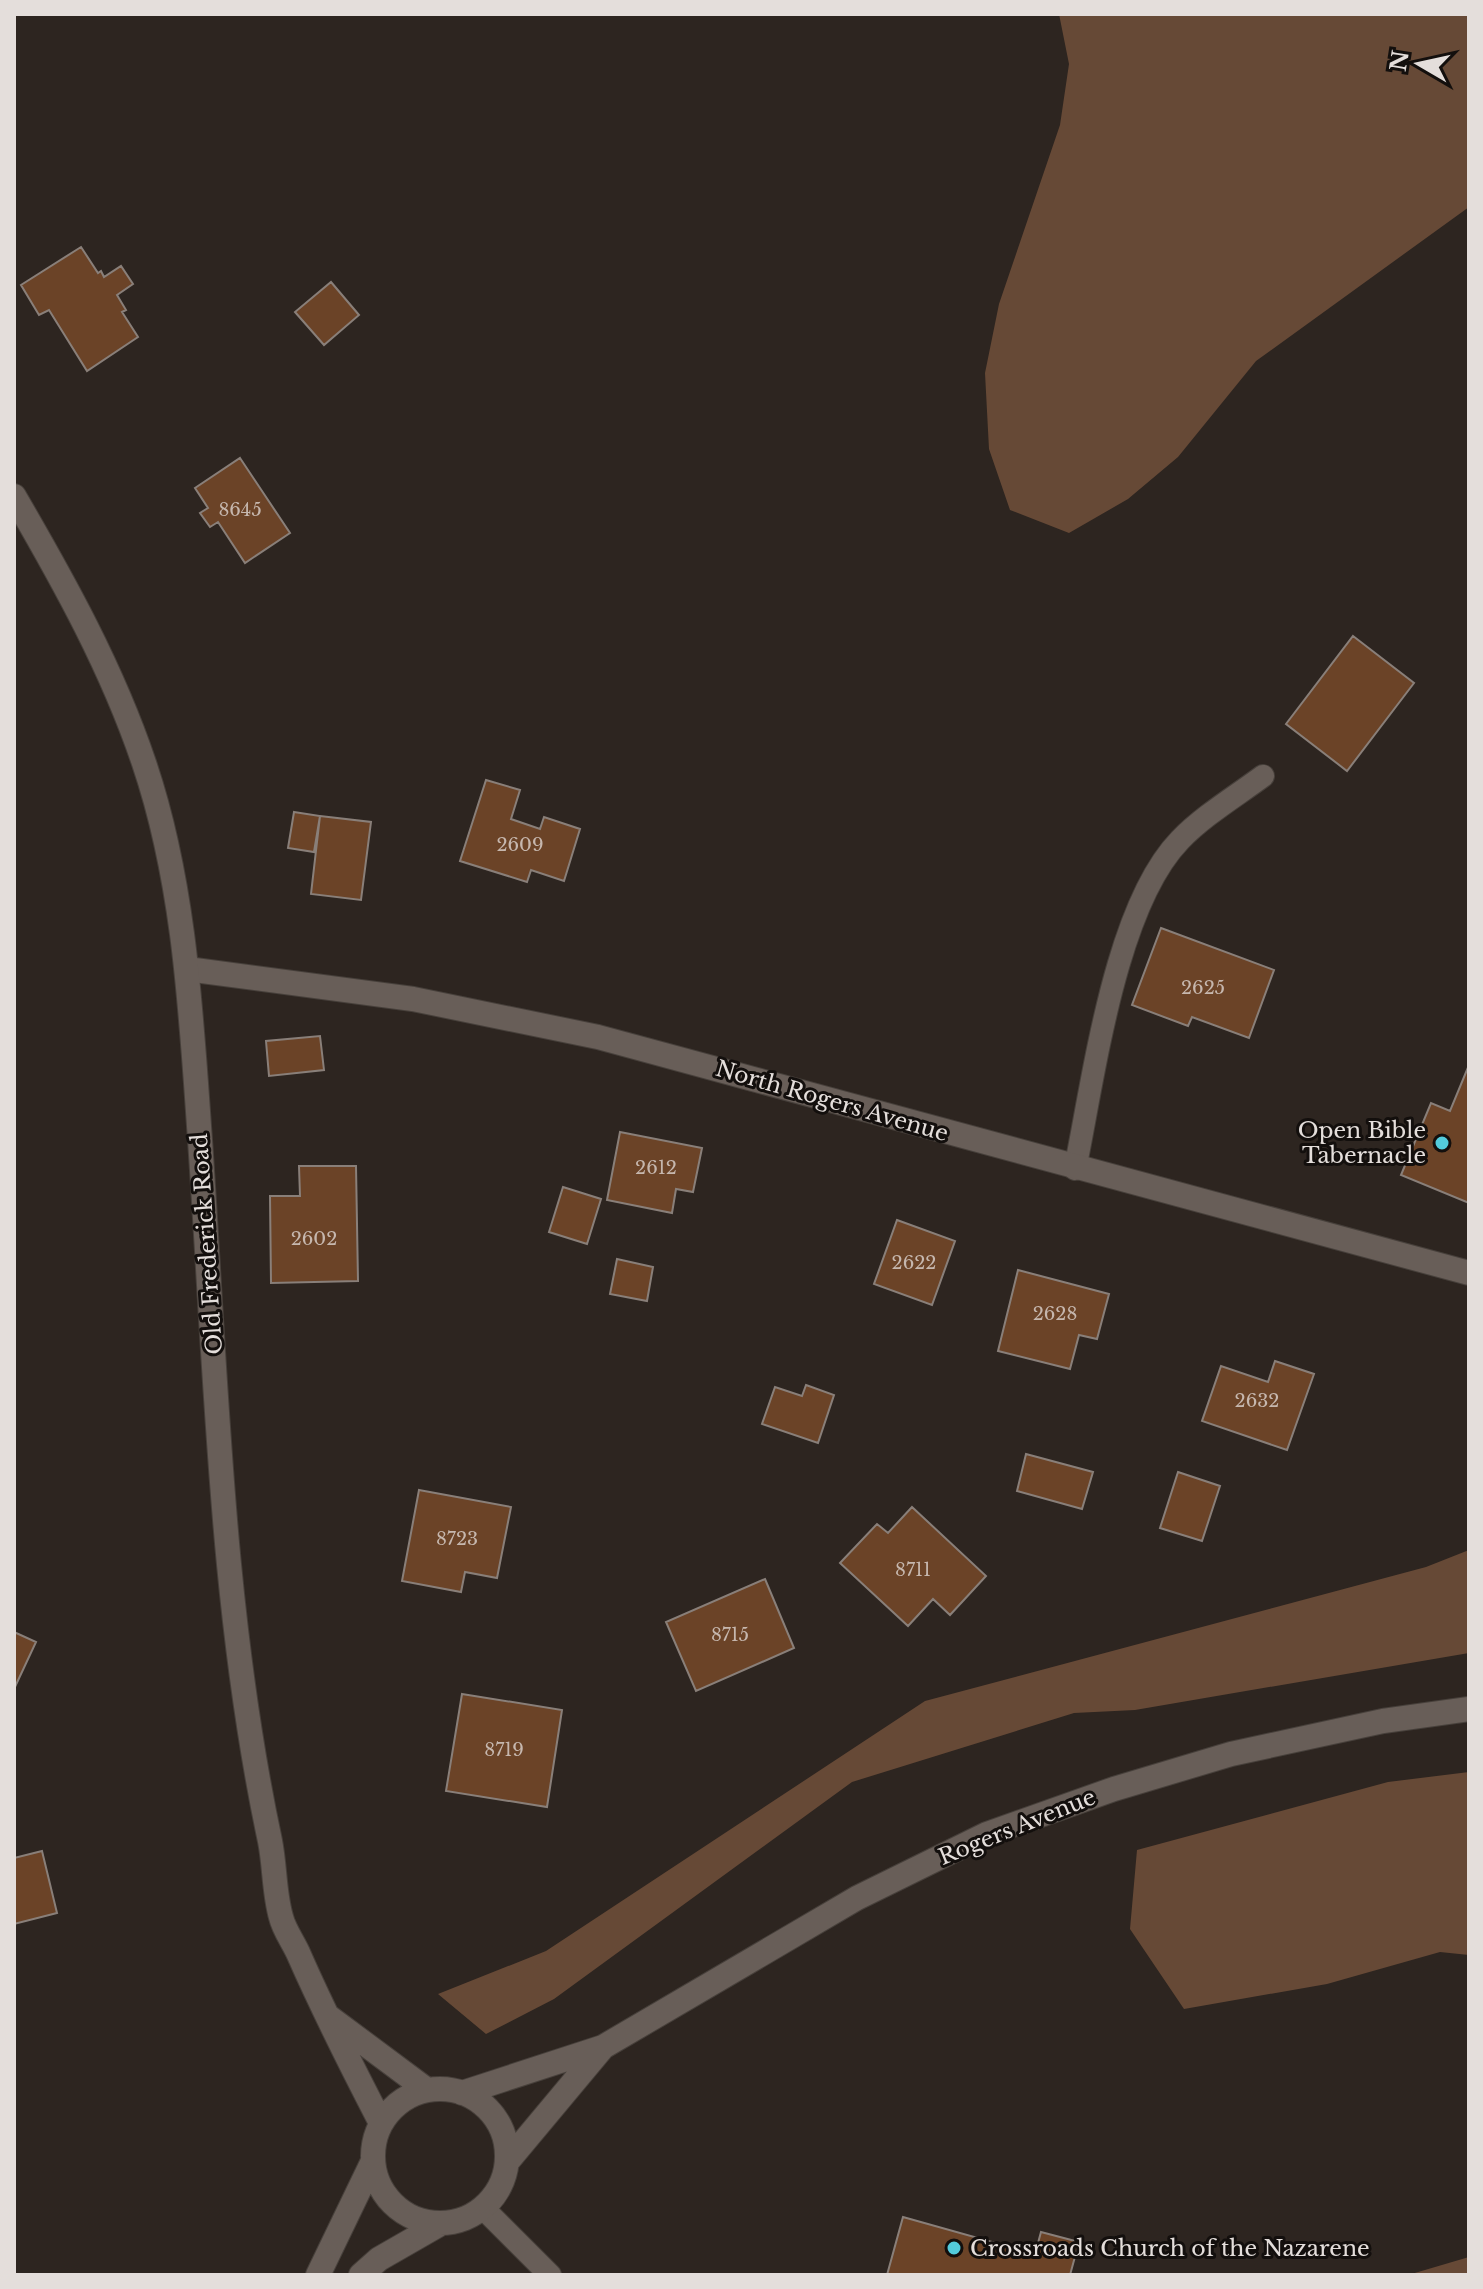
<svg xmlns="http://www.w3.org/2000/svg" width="1483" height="2289" font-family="'Libre Baskerville',serif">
	<rect width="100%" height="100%" fill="#2d2520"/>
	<path fill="#664936" d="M1059,14h410v193l-213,154 -78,96 -50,42 -59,34 -59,-23 -21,-61 -4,-76 14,-69 61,-179 9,-61z
		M1469,1550v103l-334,57 -61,3 -222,69 -298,217 -68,35 -48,-40 108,-43 379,-250 501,-134z
		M1469,1772v183l-29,-3 -113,32 -143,25 -54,-80 7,-79 251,-68z
		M1469,2257v18h-61z"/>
	<path fill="#6b4327" stroke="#897f79" stroke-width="2" d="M81,247l17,26 3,-2 3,6 17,-11 12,18 -16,11 9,15 -4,2 16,25 -51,34 -38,-61 -10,5 -18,-30z
		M331,282l28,33 -35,30 -29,-33z
		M240,458l50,75 -45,30 -27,-41 -8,5 -10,-14 8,-5 -13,-20z
		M1353,636l61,47 -67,88 -61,-47z
		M486,780l34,10 -9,29 29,10 4,-12 36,12 -16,52 -33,-11 -4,12 -67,-21z
		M294,812l26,4 -6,36 -26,-4z
		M320,816l51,6 -10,78 -50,-6z
		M1161,928l113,42 -25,68 -57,-21 -4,9 -56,-21z
		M320,1036l4,34 -55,6 -3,-35z
		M1469,1065v138l-68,-28 30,-72 19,8z
		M620,1132l82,16 -9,44 -17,-3 -4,24 -65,-13z
		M299,1166h57l2,115 -87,2 -1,-87h30z
		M563,1187l38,12 -14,45 -38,-12z
		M897,1220l58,21 -23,64 -58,-21z
		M617,1259l36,8 -6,34 -37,-7z
		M1018,1270l91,24 -12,45 -18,-4 -9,34 -72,-18z
		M1275,1361l39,13 -27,76 -85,-29 19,-55 47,16z
		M806,1385l28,10 -16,48 -56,-19 13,-37 27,9z
		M1026,1454l67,18 -11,37 -65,-18z
		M1178,1472l42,14 -18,55 -42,-13z
		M419,1490l92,17 -14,71 -32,-6 -4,20 -59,-11z
		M912,1507l74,69 -36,39 -17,-16 -25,27 -68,-63 37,-39 11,9z
		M765,1579l29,69 -98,43 -30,-69z
		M14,1632l22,10 -22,47z
		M462,1694l100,16 -15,97 -101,-16z
		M42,1851l15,62 -43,11v-66z
		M903,2217l132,37 6,-22 38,10 -9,33h-183z"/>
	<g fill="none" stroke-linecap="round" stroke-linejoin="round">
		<defs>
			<path id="lane" d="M1075,1169c19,-92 40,-262 105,-329 23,-24 56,-44 83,-64
				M483,2208l67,67"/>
			<path id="street" d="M187,969l226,30 185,38 871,236"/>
			<path id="secondary" d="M14,496c50,86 98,172 130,267 41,121 47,251 56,377 16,233 21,472 70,701 5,25 4,52 11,76 3,13 13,26 18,38 25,57 53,112 82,168
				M329,2017l98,73
				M373 2156a67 67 0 1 1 134 0a67 67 0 1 1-134 0Z
				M462,2093l141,-46 254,-149 130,-64 127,-45 117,-35 152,-33 86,-12
				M507,2162l96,-115
				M318,2275l55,-114
				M361,2275l18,-16 61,-35"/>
		</defs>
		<use href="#lane" stroke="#47403b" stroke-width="24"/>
		<use href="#street" stroke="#47403b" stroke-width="26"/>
		<use href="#secondary" stroke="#47403b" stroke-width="26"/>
		<use href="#lane" stroke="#685e58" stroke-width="22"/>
		<use href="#street" stroke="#685e58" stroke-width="24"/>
		<use href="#secondary" stroke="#685e58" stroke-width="24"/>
	</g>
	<g fill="#53cbdb" stroke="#130f0d" stroke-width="3">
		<circle cx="1442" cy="1143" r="8"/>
		<circle cx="954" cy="2248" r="8"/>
	</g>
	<g text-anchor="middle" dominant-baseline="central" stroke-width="6" stroke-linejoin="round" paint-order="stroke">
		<g font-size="18" fill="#c6b7ae">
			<text x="240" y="510">8645</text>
			<text x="520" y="845">2609</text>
			<text x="1203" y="988">2625</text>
			<text x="656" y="1168">2612</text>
			<text x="314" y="1239">2602</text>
			<text x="914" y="1263">2622</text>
			<text x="1055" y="1314">2628</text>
			<text x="1257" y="1401">2632</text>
			<text x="457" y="1539">8723</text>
			<text x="913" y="1570">8711</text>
			<text x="730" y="1635">8715</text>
			<text x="504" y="1750">8719</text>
		</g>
		<g font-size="22" fill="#e4dedb" stroke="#130f0d">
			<text transform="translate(832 1101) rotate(16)">North Rogers Avenue</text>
			<text transform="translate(207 1244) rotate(-94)">Old Frederick Road</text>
			<text transform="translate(1017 1827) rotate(-22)">Rogers Avenue</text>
		</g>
		<g font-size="22" fill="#e4dedb" stroke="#130f0d" text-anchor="end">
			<text x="1426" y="1130">Open Bible<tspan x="1426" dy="25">Tabernacle</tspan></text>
			<text x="970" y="2248" text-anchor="start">Crossroads Church of the Nazarene</text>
		</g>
	</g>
	<rect width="1483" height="2289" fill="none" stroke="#e4dedb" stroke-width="32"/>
	<g transform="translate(1419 64) rotate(279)" stroke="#130f0d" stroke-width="6" paint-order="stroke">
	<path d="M0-6L14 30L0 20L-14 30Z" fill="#e4dedb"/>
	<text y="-12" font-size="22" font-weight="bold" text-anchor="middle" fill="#e4dedb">N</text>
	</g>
</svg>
